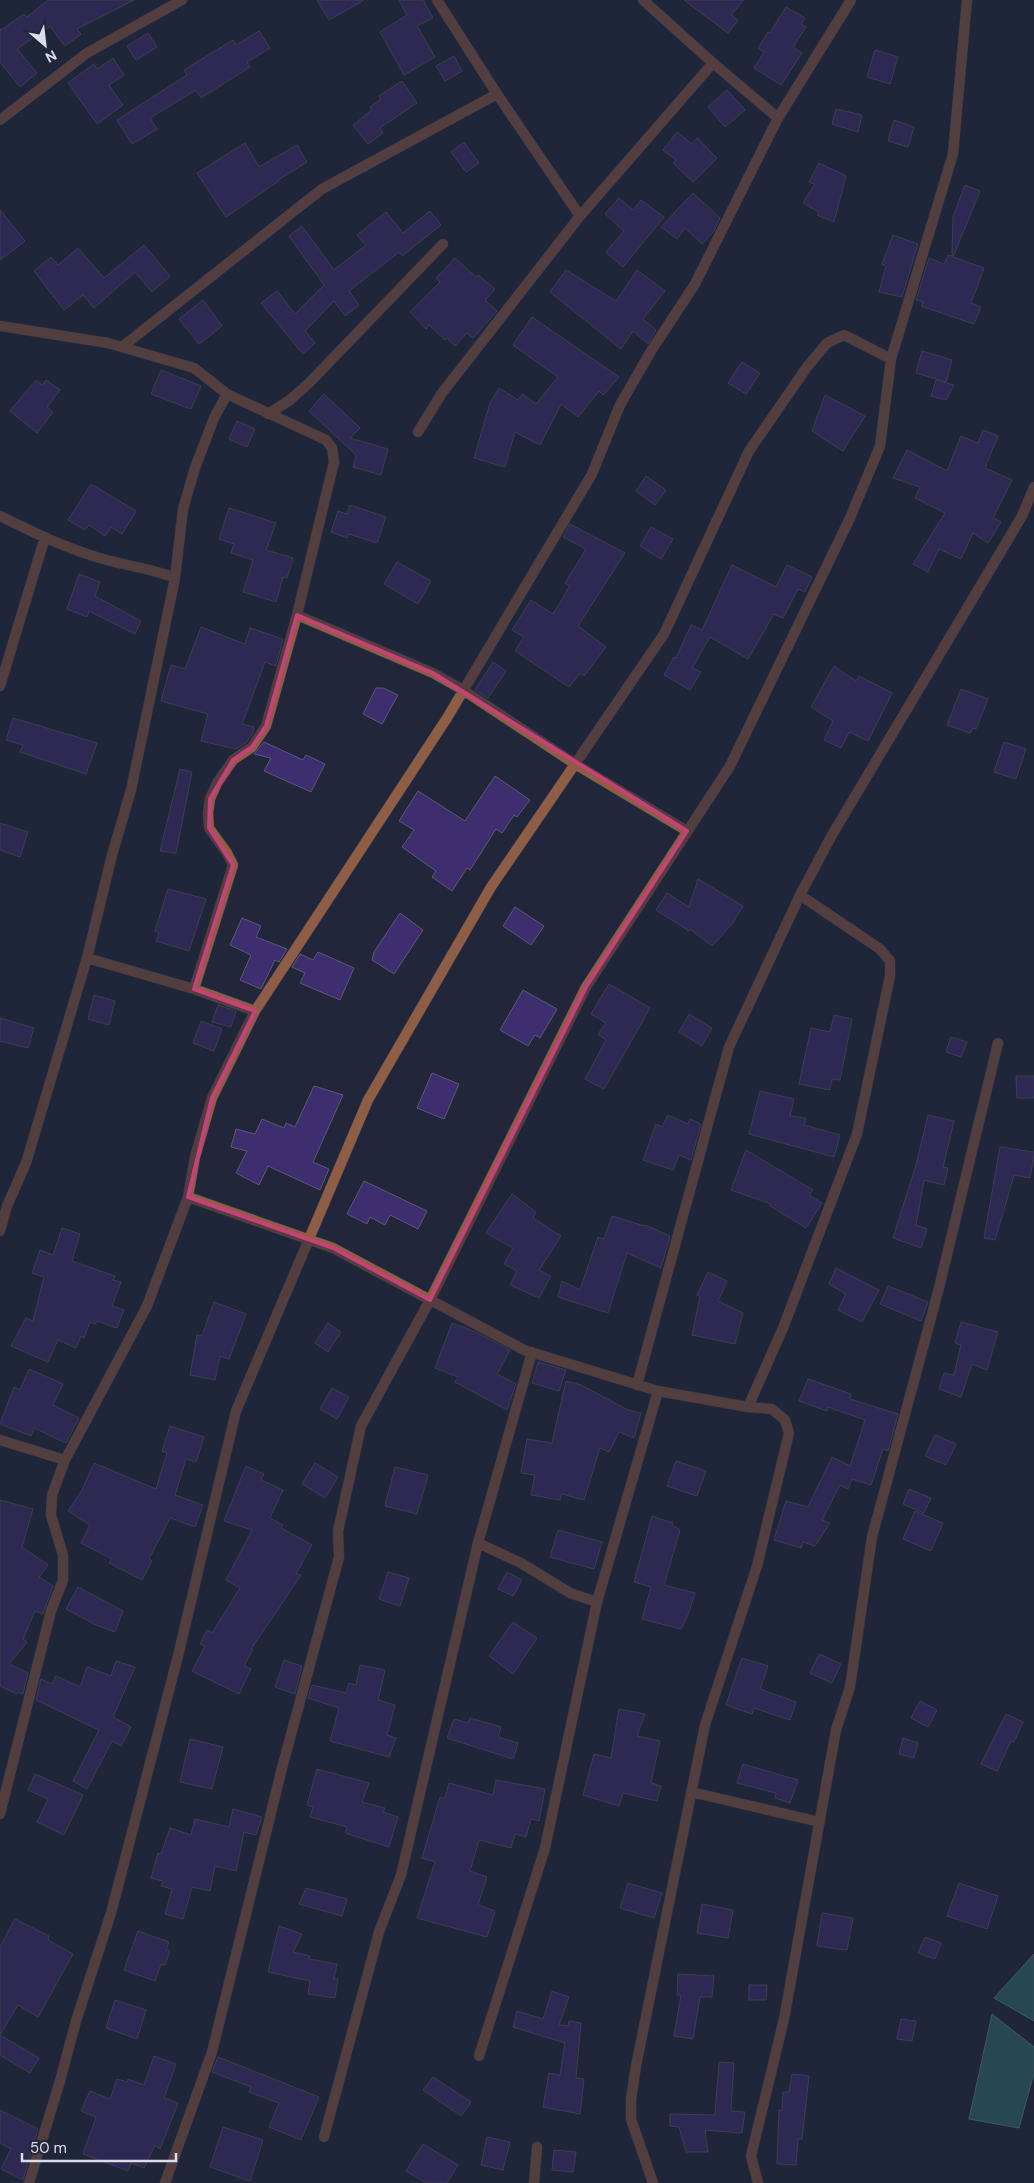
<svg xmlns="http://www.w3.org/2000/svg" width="1034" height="2183" font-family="'DM Sans',sans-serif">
	<rect width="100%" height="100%" fill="#21263a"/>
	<path fill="#2f6f76" stroke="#629099" d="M1034,1954v67l-40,-23z
		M992,2014l42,33v26l-15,55 -50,-9z"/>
	<path fill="#3e2e70" stroke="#5c5970" d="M48,0h86l-57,29 4,5 -16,12 -15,-20 -33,23 20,24 -17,14 -20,-25v-34l1,2 23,-16 3,3z
		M317,0h47l-35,20z
		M399,0h24l10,18 -16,8 18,31 -31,18 -24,-43 27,-17z
		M684,0h60l-13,15 7,5 -10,13z
		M786,7l19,11 -4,6 5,3 -13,20 9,6 -21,32 -27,-17 10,-16 -6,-4 10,-16 2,1z
		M259,31l11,17 -23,14 3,5 -49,31 -5,-8 -46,28 7,11 -25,15 -15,-24 70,-45 -3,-5 49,-30 3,5z
		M148,33l9,14 -21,13 -9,-14z
		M875,50l23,7 -8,27 -23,-7z
		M454,56l8,15 -17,10 -9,-15z
		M113,58l11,17 -15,10 14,20 -26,19 -29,-41 26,-19 3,5z
		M402,81l15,22 -37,25 3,5 -15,11 -15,-19 19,-15 -2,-3 11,-8 -2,-3z
		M727,90l18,20 -20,17 -17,-20z
		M836,109l26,6 -4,17 -26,-8z
		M894,120l20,7 -6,20 -20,-6z
		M677,132l15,12 5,-6 20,20 -24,24 -20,-19 3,-3 -13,-10z
		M464,142l15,21 -13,9 -15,-20z
		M245,143l14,24 38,-22 10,17 -29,18 1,1 -53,36 -29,-44z
		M819,163l27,13 -12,46 -17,-7 2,-3 -16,-9 12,-19 -6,-2z
		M965,185l15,6 -27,66 31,11 -13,35 10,4 -7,17 -53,-18 2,-4 -7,-2 13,-42 15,6 4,-9 4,1 1,-39z
		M693,193l27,25 -6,13 -12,13 -17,-16 -8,11 -16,-12z
		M619,198l14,12 8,-10 23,17 -41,50 -17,-15 18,-21 -19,-17z
		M0,210l25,31 -25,19z
		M430,211l11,14 -39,31 -3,-4 -50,39 10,14 -14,11 -11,-15 -29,30 10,12 -12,11 -42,-51 16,-12 18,23 29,-29 -35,-49 13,-10 32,44 32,-25 -9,-10 29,-23 17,21z
		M893,235l25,9 -16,53 -23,-5 7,-26 -4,-2z
		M144,245l26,31 -18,16 -17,-20 -41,36 -11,-13 -19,15 -30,-39 17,-14 7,8 20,-17 26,30z
		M455,258l21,19 2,-2 17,14 -10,11 12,11 -24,27 -6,-5 -12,13 -8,-8 -2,2 -16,-15 -3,4 -16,-17 30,-30 -4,-4z
		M566,270l50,31 21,-31 28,21 -22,28 13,11 -8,14 -15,-13 -12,18 -71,-57z
		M203,300l19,26 -23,18 -20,-25z
		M532,317l87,60 -16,18 -4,-4 -21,26 -17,-13 -21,41 -25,-13 -10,35 -31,-9 16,-55 9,-15 19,12 5,-6 13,10 22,-27 -45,-32z
		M922,351l30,9 -6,22 -30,-9z
		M742,362l18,11 -14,21 -18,-11z
		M161,370l40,16 -10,23 -40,-15z
		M36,380l6,5 4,-5 14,10 -13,17 6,5 -16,21 -27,-22z
		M936,380l18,5 -8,15 -15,-4z
		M324,394l36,34 -10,10 38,11 -7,26 -28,-8 3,-12 -47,-44z
		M825,395l40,21 -22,35 -31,-20z
		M237,421l18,8 -8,18 -18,-8z
		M983,430l15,6 -13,32 27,12 -19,38 8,4 -13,21 -15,-10 -12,26 -22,-10 -11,23 -15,-8 32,-51 -30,-15 5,-11 -27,-9 14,-28 40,21 14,-35 17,7z
		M646,476l20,14 -11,15 -19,-14z
		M91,484l45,27 -14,23 -11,-7 -6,9 -16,-11 -4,5 -17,-10z
		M350,505l36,12 -9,26 -28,-9 -2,4 -16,-6 7,-21 9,3z
		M229,508l47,15 -10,27 27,8 -6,20 -4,-1 -7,25 -33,-10 10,-32 -22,-7 3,-9 -15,-5z
		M570,524l55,29 -47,73 28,21 -22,29 -4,-3 -11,14 -54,-36 9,-14 -12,-7 19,-30 22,14 17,-28 -5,-3 21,-34 -23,-12z
		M651,527l22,12 -12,20 -21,-13z
		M397,562l34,19 -13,23 -34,-20z
		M732,565l44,22 11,-22 25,12 -7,15 -7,-3 -15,29 -9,-4 -26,45 -38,-22 -18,31 9,4 -11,18 -26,-15 10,-18 2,1 15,-33 11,5z
		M79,574l21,8 -5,14 46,25 -6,13 -46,-23 -2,6 -20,-8z
		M201,627l44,17 5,-16 33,11 -7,27 -11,-4 -23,62 12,3 -1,6 -6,9 -11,7 -35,-8 7,-27 -47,-13 10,-36 14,4z
		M493,662l13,9 -18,27 -13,-8z
		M834,666l22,15 3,-5 33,17 -24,48 -19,-9 -8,16 -17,-8 9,-19 -22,-14z
		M376,688h7l15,7 -16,29 -19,-10z
		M961,689l27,10 -12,30 -3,-1 -3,5 -23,-8z
		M13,718l84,25 -11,31 -66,-22 3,-7 -17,-5z
		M264,742l39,18 3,-5 19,9 -14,28 -47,-21 7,-13 -17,-4z
		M1004,742l22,7 -10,30 -22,-7z
		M180,769l12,3 -16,81 -16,-2z
		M495,776l35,24 -13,17 -3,-2 -12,18 -6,-4 -26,41 -3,-2 -15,23 -20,-14 4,-6 -34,-24 12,-17 -15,-9 19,-30 47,30z
		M0,823l28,9 -8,25 -20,-7z
		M698,879l45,27 -11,18 -20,22 -22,-17 -1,2 -33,-21 11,-17 22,14z
		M168,889l38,10 -17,52 -33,-10 3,-8 -4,-2z
		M515,907l29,19 -13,19 -28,-19z
		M400,913l23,17 -29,44 -22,-14 2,-8z
		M242,918l19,8 -5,11 31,12 -8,13 -4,-2 -14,29 -21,-9 11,-25 -21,-10z
		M318,952l36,16 -14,32 -40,-17 5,-10 -13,-6 8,-13 13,6z
		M609,984l41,24 -46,81 -19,-10 21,-39 -8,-6 8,-11 -15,-9z
		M523,990l34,19 -17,29 -5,-3 -7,11 -28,-16z
		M94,995l21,6 -6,24 -21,-6z
		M218,1005l18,6 -5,16 -19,-5z
		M689,1014l23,14 -10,18 -23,-14z
		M834,1015l18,4 -12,61 -8,-1 -2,11 -31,-6 12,-56 19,4z
		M0,1018l34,10 -6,20 -28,-7z
		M201,1021l21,8 -8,22 -21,-8z
		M951,1037l16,5 -6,15 -15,-5z
		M432,1073l27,11 -15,35 -27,-11z
		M1016,1076h18v22h-17z
		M314,1086l29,9 -30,67 16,7 -9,21 -52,-24 -9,19 -23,-12 11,-22 -16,-4 5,-18 19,5 7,-15 22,9 2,-5 9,4z
		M760,1091l34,8 -4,17 16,2 -2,7 36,10 -6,22 -85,-23z
		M668,1115l20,9 2,-5 11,5 -10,36 -12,-5 -6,15 -30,-10 13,-36 6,3z
		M928,1115l26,6 -11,46 5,1 -4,17 -20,-5 -8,45 11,4 -6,19 -28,-10 23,-73z
		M1000,1147l34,5v3l-4,23 -16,-3 -19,65 -11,-2z
		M746,1150l67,40 -4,5 13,8 -16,25 -36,-22 1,-2 -40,-14z
		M364,1181l63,30 -9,18 -28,-14 -5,10 -15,-8 -3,7 -20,-10z
		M512,1194l24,18 -3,6 28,18 -22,34 12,6 -12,22 -29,-13 7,-14 -13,-7 9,-16 -27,-15z
		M612,1216l32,10 1,-1 25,11 -9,32 -34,-15 -19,60 -50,-16 4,-16 18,9 18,-53 6,2z
		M62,1228l18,6 -8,27 43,15 -2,4 8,2 -9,24 12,4 -7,18 -20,-7 -2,3 -5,-2 -6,16 -3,-2 -5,12 -18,-8 -10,22 -37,-16 15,-28 7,3 11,-44 -12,-4 8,-23 13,5z
		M836,1268l43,22 -17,32 -24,-12 8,-16 -17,-10z
		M708,1272l19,9 -9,20 25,12 -8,31 -43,-9 8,-38 -3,-2z
		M888,1286l40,16 -7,19 -41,-17z
		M214,1302l32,12 -17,45 -9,-3 -5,24 -25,-5 7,-40 5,1z
		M961,1322l37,10 -11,38 -15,-6 -11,33 -22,-8 5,-16 10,2 7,-30 -6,-2z
		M328,1323l13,9 -13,20 -13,-9z
		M452,1323l24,9 34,18 -13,24 19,10 -9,26 -52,-28 3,-5 -23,-9z
		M538,1362l28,8 -7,21 -27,-8z
		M29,1369l34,15 -10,21 26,13 -13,25 -32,-15 -3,8 -31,-12 14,-37 6,3z
		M808,1379l43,15 -1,5 48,15 -10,37 -5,-2 -12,36 -19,-6 -4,10 -8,-4 -18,35 8,3 -15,23 -12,-4 -2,6 -27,-8 12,-39 22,6 24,-50 18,9 15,-46 -37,-13 -1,4 -28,-10z
		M566,1381l15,4 47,25 13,3 -7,25 -15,-6 -10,20 -9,-4 -16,52 -22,-6 -2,6 -29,-5 4,-20 -14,-2 6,-34 25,4z
		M332,1388l17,9 -12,22 -17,-10z
		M170,1426l34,11 -8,25 -10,-3 -11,36 28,10 -8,22 -25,-9 -21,41 3,2 -10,19 -33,-17 3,-4 -31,-16 9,-18 -22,-14 14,-21 12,-27 62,26 11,-36 -5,-2z
		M935,1435l21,9 -10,21 -21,-9z
		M676,1461l30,10 -9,25 -30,-10z
		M315,1463l23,14 -13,21 -23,-14z
		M246,1466l18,8 -3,6 22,10 -13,28 13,7 -2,3 31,17 -16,29 5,1 -50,74h2l-9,17 7,3 -12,25 -47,-23 13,-25 -5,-2 7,-14 5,3 28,-45 -14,-8 26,-50 -28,-9z
		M395,1467l33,8 -11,39 -32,-8z
		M909,1489l22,9 -7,15 -21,-9z
		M0,1500l33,9 -11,38 26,18 -9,12 14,9 -10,28 -8,-3 -12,28 4,3 -18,22 19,9 -5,21 -5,-2 -1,2 -17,-8z
		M915,1511l28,12 -12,28 -28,-12z
		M652,1516l21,7 -1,2 8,5 -16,55 31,8 -7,22 -7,14 -39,-10 9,-32 -17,-5z
		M558,1530l44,12 -8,27 -44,-12z
		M388,1572l21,6 -9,28 -21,-7z
		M507,1572l15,8 -9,16 -15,-7z
		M78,1587l45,24 -8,21 -19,-7 -30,-16z
		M513,1622l24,16 -24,36 -24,-18z
		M819,1654l22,10 -9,19 -22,-10z
		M742,1658l26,8 -8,23 36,13 -6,18 -36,-12 -2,6 -26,-9z
		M284,1660l18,6 -7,28 -20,-7z
		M116,1661l19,6 -22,50 18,10 -10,19 -9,-5 -25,48 -14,-8 26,-51 -63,-30 5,-21 11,5 4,-8 24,11 7,-20 24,9z
		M360,1665l25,5 -7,30 17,5 -8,30 9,3 -7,19 -59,-16 9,-33 -31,-10 4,-13 34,8 3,-10 7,2z
		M920,1701l17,9 -9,17 -17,-9z
		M619,1709l26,5 -8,22 23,5 -9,42 10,3 -4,15 -34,-8 -4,13 -36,-11 11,-41 17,4z
		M1006,1714l17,8 -9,20 -3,-1 -14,30 -16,-7z
		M470,1718l31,9 -3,10 20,6 -5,16 -66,-21 7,-19 14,4z
		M903,1738l15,5 -4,15 -15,-4z
		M190,1739l33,8 -11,42 -32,-7z
		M743,1764l55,16 -8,23 -15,-5 1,-5 -39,-10z
		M317,1769l52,14 -7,19 23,6 -2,4 15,5 -9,30 -44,-14 2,-6 -37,-10 3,-10 -6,-2z
		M35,1774l48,21 -19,40 -27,-13 11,-23 -20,-9z
		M496,1780l49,9 -6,32 -8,-2 -5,18 -11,-3 -4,14 -32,-8 -9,31 17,6 -9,28 17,6 -8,26 -70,-19 18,-56 -13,-4 18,-61 5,1 4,-15 44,12z
		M233,1809l29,8 -6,18 -12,-3 -8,39 -21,-5 -5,25 -18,-4 -9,32 -18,-5 7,-25 -11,-3 2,-5 -12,-3 7,-25 3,1 9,-26 21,7 4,-16 34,8z
		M628,1883l34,10 -8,25 -34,-10z
		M959,1883l39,13 -11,33 -40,-13z
		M306,1888l41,11 -5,17 -43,-12z
		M702,1904l31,6 -5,28 -31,-5z
		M822,1913l31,5 -6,32 -30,-4z
		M15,1919l34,17 -1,4 25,14 -35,63 -20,-12 -18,30v-88z
		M279,1926l23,8 -9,18 17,4 -1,3 28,5 -3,15h4l-3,19 -27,-4 2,-13 -42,-9z
		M138,1931l31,11 -3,8 4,1 -5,14 -4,-1 -6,17 -31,-11z
		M925,1937l16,6 -6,16 -17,-6z
		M678,1974l36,2 -2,21h-12l-7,42 -19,-3 7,-41h-4z
		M749,1985h18l-1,15h-17z
		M552,1991l17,6 -10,28 9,1 1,-5 12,2 -5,55 8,1 -4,35 -37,-7 6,-34 11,2 5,-32 -52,-16 4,-16 26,8z
		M115,2000l31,10 -9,29 -31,-11z
		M901,2019l15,2 -4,20 -15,-2z
		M0,2035l39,23 -9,15 -30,-18z
		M154,2056l22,8 -12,34 14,5 -18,46 -5,-4 -11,23 -13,-5 -3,8 -45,-17 13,-37 -15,-6 9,-20 20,8 7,-20 10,3 1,-3 16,6z
		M218,2057l101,40 -18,43 -32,-13 10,-24 -30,-11 2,-5 -39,-15z
		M719,2062l15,1 -3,48 14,1 -3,21 -37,-3 3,22h-22l-7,-25 -9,-1v-12l45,1z
		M792,2074l17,2 -7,63h-4l-2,26 -19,-1 2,-54 3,1 1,-19h6z
		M433,2077l38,25 -10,14 -38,-26z
		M0,2110l38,19 -15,51 -22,-11 10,-20 -11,-6z
		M223,2127l40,13 -13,41 -40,-14z
		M487,2137l23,5 -7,28 -22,-5z
		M423,2144l35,21 -11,18h-21l-20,-12z
		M554,2150l22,2 -3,20 -21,-2z"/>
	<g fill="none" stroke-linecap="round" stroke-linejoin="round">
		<defs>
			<path id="street" d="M437,0l60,94 83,122
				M778,118l73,-118
				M0,120l87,-67 95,-53
				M0,326l108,17 86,25 33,26 99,46 6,8 2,14 -37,153 -31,111 -14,21 -19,13 -16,23 -7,16 -2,14 1,15 18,25 6,12 -39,124
				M122,347l200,-158 175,-95
				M268,414l22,-14 19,-17 134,-139
				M418,432l24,-39 138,-177 133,-153
				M0,516c35,17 73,36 111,45 22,6 43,8 64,17
				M297,615l136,58 30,17 112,74 112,67
				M0,686l45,-149
				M87,958l107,31 61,22
				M188,1197l145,51 191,102 134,41 90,16 24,2 13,11 4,13 -32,133 -52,159 -69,341 -5,33v20l22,64
				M0,1231l7,-25 19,-43 61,-205 25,-103 19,-65 44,-212 8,-69 12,-41 19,-50 13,-24
				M637,1385l92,-338 71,-152 32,-60 190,-319 12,-29
				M748,1407l35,-79 74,-194 33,-158v-15l-10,-12 -80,-54
				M0,1440l65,20
				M478,1543l43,20 49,30 27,9
				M691,1792l129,30
				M0,1814l51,-203 12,-31v-25l-12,-40 1,-20 13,-35 82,-154 41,-109 7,-40 17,-59 43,-87 192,-293 145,-244 28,-69 31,-54 44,-67 83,-166 -65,-55 -70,-63
				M479,2056l66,-208 52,-246 61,-211
				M324,2137l55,-205 22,-57 77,-332 54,-191
				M29,2183l31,-102 16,-60 35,-108 67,-257 58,-245 132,-311 123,-213 173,-253 85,-183 58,-84 20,-24 17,-8 47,24
				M165,2183l47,-131 70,-284 57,-211 -1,-26 23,-105 69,-126 156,-313 144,-221 120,-248 30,-72 11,-87 62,-205 14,-154
				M534,2183l3,-36
				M758,2183l-7,-27 33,-137 52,-289 14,-43 22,-150 67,-249 59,-245"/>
		</defs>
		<use href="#street" stroke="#3f4356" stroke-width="11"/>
		<use href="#street" stroke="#8f5c44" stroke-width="10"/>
	</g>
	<path d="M0 0H1034V2183H0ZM297,615l136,58 254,158 -101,156 -156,313 -97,-52 -145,-51 24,-99 43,-87 -61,-22 39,-124 -24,-37 1,-29 23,-39 19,-13 14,-21z" fill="#21263a" fill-opacity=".55" fill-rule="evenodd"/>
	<path fill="none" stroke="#c74078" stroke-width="4" stroke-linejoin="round" d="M297,615l136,58 254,158 -101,156 -156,313 -97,-52 -145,-51 24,-99 43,-87 -61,-22 39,-124 -24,-37 1,-29 23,-39 19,-13 14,-21z"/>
	<g transform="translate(45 45) rotate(152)" stroke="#21263a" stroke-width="4" paint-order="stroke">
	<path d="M0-4L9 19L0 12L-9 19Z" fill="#dadeeb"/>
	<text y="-8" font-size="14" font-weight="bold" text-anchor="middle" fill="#dadeeb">N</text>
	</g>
	<path d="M22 2153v8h154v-8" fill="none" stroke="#dadeeb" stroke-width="2.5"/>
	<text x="30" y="2153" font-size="15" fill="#dadeeb" stroke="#21263a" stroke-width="4" paint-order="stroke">50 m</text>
</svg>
